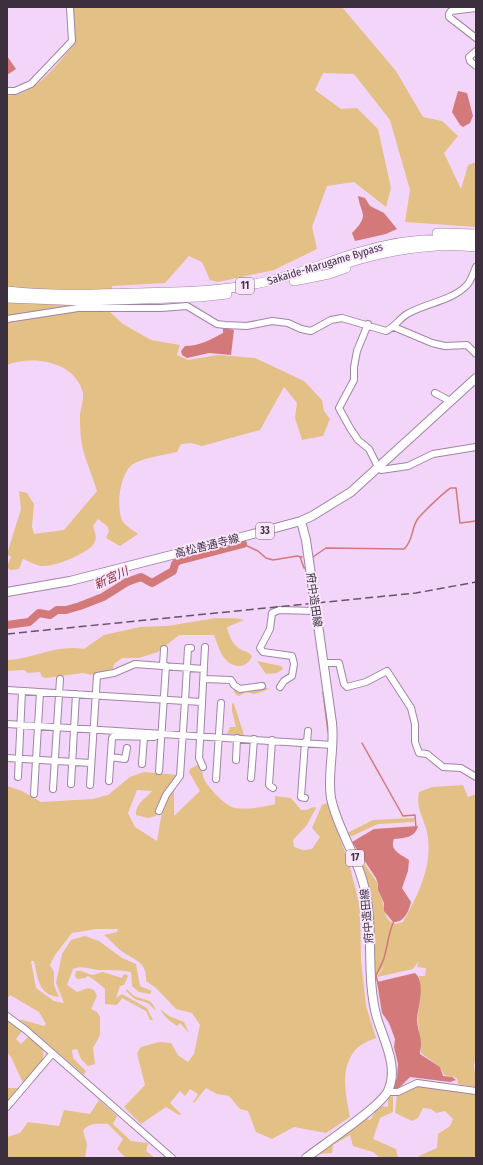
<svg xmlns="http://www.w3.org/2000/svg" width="483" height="1165" font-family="'Fira Sans Condensed','Noto Sans JP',sans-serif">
	<rect width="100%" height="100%" fill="#f4d5fa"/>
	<path fill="#e3c085" d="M73,7h269l54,64 27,46 19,4 16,15 -14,17 17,36 7,-24 8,-3v65l-71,-5 5,-32 -20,-70 -36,-46 -31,-1 -8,17 26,19 16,-1 21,21 13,59 -5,19 -32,-25 -27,4 -15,41 5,22 -43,21 -56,12 -8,-2 -8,-18 -13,-6 -24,27 -53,3 -2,26 13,12 28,16 29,5 -3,10 11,5 30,-5 37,3 49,23 18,19 2,11 6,8 -7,17 -21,4 -7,-22 2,-15 -13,-16 -24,43 -58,16 -11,-3 -10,1 -4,8c-13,3 -30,5 -42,11 -15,7 -19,43 -13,57 3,6 11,10 16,14l-18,12 -14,-8 3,-7 -2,-5 -9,-7 -5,7c2,6 5,13 0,19 -8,9 -36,21 -49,21 -6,1 -15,-5 -21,-7l-4,10 -9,1 -3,-3 4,-10 -4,-3 14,-45 -2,-18 8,2 7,11 -2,23 2,7 30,-4 33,-39c-5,-17 -14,-35 -16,-52 -1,-8 -1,-17 -1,-25 1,-7 5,-18 2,-24 -9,-29 -50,-35 -75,-25v-270c25,4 54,-35 68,-52z
		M216,618c9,1 18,-1 28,2l-17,7c2,9 6,19 15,23 4,2 8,2 10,7 -3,5 -6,8 -12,9 -17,0 -21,-18 -26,-31h-35l-21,17 -19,6h-17l-8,6 -1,5 -21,6 -9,-2 -37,5 -4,-1 -2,-5 -12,1 -4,-3 -17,1v-11c28,-1 48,-16 77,-11l20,-14 36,-8 27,-1z
		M257,661l24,5 2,3 -6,4 -11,1z
		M233,688h35l-1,2 -13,4 -8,-2 -7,4 -4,-2z
		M232,703l2,1 10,31 -17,-1 3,-7h6l-4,-16z
		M199,764c4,6 3,12 6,17 5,8 20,25 30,27 12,2 28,-1 40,-4v-8l16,2 10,12h5l8,-3 2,1 -9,17 -14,15 1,7 9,3 9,-1 8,-12 -8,-9 10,-23 5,-2 22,60 11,44 1,53 5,46 10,32c-8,3 -18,7 -23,15 -13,19 -7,43 -3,64l-24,16 -32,-6 -22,12 -16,-7 -8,-21 -8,-2 -11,-13 -12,-2 -11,-6 -12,15 -1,-1 5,-8 -8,-5 -5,7 -5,-5 -10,12 11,11 -2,1 -13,-8 -25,17 -17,-17 21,-22 -8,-32 4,-6 18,-5 12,1 7,12 10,7 6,-8 6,-29 -8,-12 -16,-4 -20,-21 -10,-7c1,-21 -12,-20 -26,-31 -6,-5 -10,-11 -16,-15l13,-3 1,-3h-22l-24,4 -17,22 -5,10 4,7v13l5,12c-21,-2 -21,-19 -25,-36h-3l5,27 18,13 10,2 -8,-20 6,-29 9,-14 14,-4 14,5 23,17 14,6 4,22 12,5 -2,3 -11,-2 -7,-6 -1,-14c-11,-2 -22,-2 -33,-2 -10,-1 -16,-5 -25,-1l-6,16 10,7 11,-4 6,2 3,6 -6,13 6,3 3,5v18l-7,13 2,16 -7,2 -7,-7 -4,-10 -5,1 1,8 13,13 -2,4 -65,-56 25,7 2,-2 -7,-12 -29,-17 -3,4v-213l15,5 19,11 52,-3 15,-4 22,-18 14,-5 34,3 -20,33 -2,8 -8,2 -12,-3c-1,-12 10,-16 16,-24l-15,-1 -9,23 7,14 22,14c4,-20 4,-37 17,-53v28l26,-25 -11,-19 1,-3z
		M463,785l5,12 8,-3v267l-2,3 2,23 -18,-3 -1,-6 -13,-3 -4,-8 -19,-14c0,-11 -3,-22 -3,-34 0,-15 4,-28 1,-43h6l1,-8 -9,-1 2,-6 -6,8 -36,8 9,-14 7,-1 -7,1 -9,12 -2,-1 -5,-85 -16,-41 24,36c-1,8 3,11 5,19 3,10 1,16 12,21l8,-2c16,-28 32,-61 23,-94 -4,-13 -10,-21 -7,-36l13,-5z
		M414,818v4l-36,2 -26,12h-3l-2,-3 26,-13z
		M76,971h5l11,4 11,-3 19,6 1,-3 3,-1 2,2 -4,9 -4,1 -4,12 6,-4 25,14 6,12h-3l-4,-9 -24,-13 -5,7 -12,-1v-15c-5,-5 -12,-10 -17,-13l-3,2 -8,1 -2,-3z
		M127,989c3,3 6,7 10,8 11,4 15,2 19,14l-8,-8 -13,-4 -9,-8z
		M160,1009l9,7 15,6 5,11 -9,-10 -3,3c-7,-5 -13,-9 -17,-17z
		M7,1019l16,11 -7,9 5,5 8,-8c3,3 9,7 12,11 9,13 -10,28 -18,36l-12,-26 -4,-5z
		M422,1085l54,8v65h-57v-2l18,-8 1,-14 12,-8 3,-7 -8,-8 -9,2 -5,-4 -8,-1 -5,10 -6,3 -17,-8 2,-19 18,-8z
		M7,1088h12l-12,14z
		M393,1096v16l-13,6 -7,21 23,10 2,9h-18l-7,-6 -20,-6 -3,-11 -17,10 -1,8 -12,1 -1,-1 46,-35 5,2 6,-9 6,-5 6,1v-9z
		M99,1100l18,16 -4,8 18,17 17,2 -2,8 9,7h-29l-9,-9 6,-10 -15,-15c-10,0 -19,-2 -25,7l4,13 -2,14h-78v-21l13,-4 8,-11 31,4 5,-16 26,4z"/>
	<path fill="#d37979" d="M7,56l9,13 -9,6z
		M458,91l9,2 6,23 -3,7 -7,4 -3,-2 -8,-13z
		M358,196l7,2 5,8 14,7 13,16 -11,5 -31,7 -3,-8c18,-18 9,-18 6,-37z
		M223,328l11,2 -3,25 -22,-2 -22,5 -5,-3 -1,-4 4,-5c14,0 25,-6 38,-13z
		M418,826c-3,12 -14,12 -24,13 -5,12 7,15 15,21l-1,11 -6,17 9,14c-2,9 -7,21 -18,20l-9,-11v-8l-6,-13v-6l-2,-6 -24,-36 22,-13z
		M415,973c11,9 3,34 2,46 0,9 4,17 4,25 0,4 -1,6 -1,10l20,13 3,9 9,1 4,3 -6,2 -40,-5 -13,13 -4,-3 4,-9 1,-14 -4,-17 1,-8 -6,-16 -7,-10 -5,-31z"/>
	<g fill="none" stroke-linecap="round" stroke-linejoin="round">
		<path stroke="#d37979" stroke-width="1.5" d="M243,544l15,7 8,7 7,2 24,-4 5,1
			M300,557l4,11h2l5,40
			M313,557l13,-9 78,1c9,-8 7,-19 13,-29 3,-5 29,-30 34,-32h5l4,35 16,-2
			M323,692l5,40
			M362,743l41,73 12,-1 1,13
			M378,983l-2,-7c2,-6 6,-11 8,-18 4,-13 4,-25 10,-37"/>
		<path stroke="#d37979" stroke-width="8" d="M7,625l22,-3 10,-9 11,2 7,-5h9l14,-4 23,-9 24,-15 14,-5 11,6 21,-12 2,-7 3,-3 65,-17"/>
		<defs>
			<path id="minor" d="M476,8l-25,3 -2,3v3l27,21
				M476,51l-7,6 1,4 6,5
				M7,91h8l16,-7 41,-43 -2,-34
				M7,319l71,-11h83l26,-2 30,18 8,1 22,1 25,-5 16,2 13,6 10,2 20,-11 11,-2 44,13c9,-4 13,-12 21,-17 19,-11 44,-13 59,-28 5,-4 7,-13 10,-19
				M368,324l-11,27 -3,16v13l-15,28 11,20 8,12 11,9 9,18 3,3 27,-4 25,-12 43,-7
				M394,327l38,16 13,3 22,-1 9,9
				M435,393l15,8
				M191,648h-3l-3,53 17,1
				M323,663h16l5,21 3,3 19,-5 21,-11 24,37 4,16v18l4,11 8,1 16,13 18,1 15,9
				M163,666l1,-17
				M204,679l27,1 3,5 6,4 22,-3
				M280,687l4,-6 8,-5 2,-12 -2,-8 -29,-4 -3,-4 10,-19 2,-16 7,-3 36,1
				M7,690l178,11 -5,75 -14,19 -7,16
				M7,724l326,21
				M272,740l-3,45 4,3
				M305,742l-4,55 4,1
				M307,742l1,-11
				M111,757l14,2 2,-11
				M7,758l84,5
				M236,760l1,-22
				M142,764l2,-27
				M203,767l-4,-9 6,-111
				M159,771l7,-105
				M18,777l4,-86
				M251,778l3,-39
				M216,779l5,-76
				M109,781l3,-43 2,-2 40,1 8,-4
				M71,784l5,-90
				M90,785l7,-109 17,-3 21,-9 69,5
				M53,789l7,-110
				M34,794l6,-102
				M7,1016l19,14 146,128
				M387,1092h11l19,-9 59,8
				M7,1107l45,-53"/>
			<path id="major" d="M301,521l5,19 26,183c3,25 -5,51 -1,75 6,30 26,58 33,88 11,42 1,90 13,132 7,23 22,49 11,73 -9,17 -64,53 -82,67
				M7,592l63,-11 168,-43 63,-17 11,-5 39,-24 125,-114"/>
			<path id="highway" d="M437,233l39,1
				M338,266c45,-15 91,-24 138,-19
				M294,281l35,-7 17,-6
				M7,291c42,5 85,3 127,2 43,-1 88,-1 130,-11 32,-7 61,-19 92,-29 39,-12 80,-17 120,-12
				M7,298l78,3 115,-4 27,-3"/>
		</defs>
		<use href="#minor" stroke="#a084a6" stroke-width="8"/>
		<use href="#major" stroke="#a084a6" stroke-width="10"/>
		<use href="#highway" stroke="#a084a6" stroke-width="10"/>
		<use href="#minor" stroke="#fff" stroke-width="6"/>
		<use href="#major" stroke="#fff" stroke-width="8"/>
		<use href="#highway" stroke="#fff" stroke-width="9"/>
		<path stroke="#655468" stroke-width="1.5" stroke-dasharray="8 4" stroke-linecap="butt" d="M7,634l409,-41 60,-11"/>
	</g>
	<g text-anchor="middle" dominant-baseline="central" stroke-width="3.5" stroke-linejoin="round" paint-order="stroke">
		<g fill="#fae7fe" stroke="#756778" stroke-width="1">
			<rect x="236" y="278" width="18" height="16" rx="3"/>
			<rect x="256" y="523" width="18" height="16" rx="3"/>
			<rect x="346" y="850" width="18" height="16" rx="3"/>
		</g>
		<g font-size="10" font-weight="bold" fill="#3c303f">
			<text x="245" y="286">11</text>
			<text x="265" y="531">33</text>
			<text x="355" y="858">17</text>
		</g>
		<g font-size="11" fill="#3c303f" stroke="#fae7fe">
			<text transform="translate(325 264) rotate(-17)">Sakaide-Marugame Bypass</text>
			<text transform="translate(207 546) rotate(-14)">高松善通寺線</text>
			<text transform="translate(314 600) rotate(82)">府中造田線</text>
			<text transform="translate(367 916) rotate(-95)">府中造田線</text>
		</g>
		<g font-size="12" font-style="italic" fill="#942832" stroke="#fae7fe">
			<text transform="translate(111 578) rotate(-25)">新宮川</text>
		</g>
	</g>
	<rect width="483" height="1165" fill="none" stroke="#3c303f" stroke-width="16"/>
</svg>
